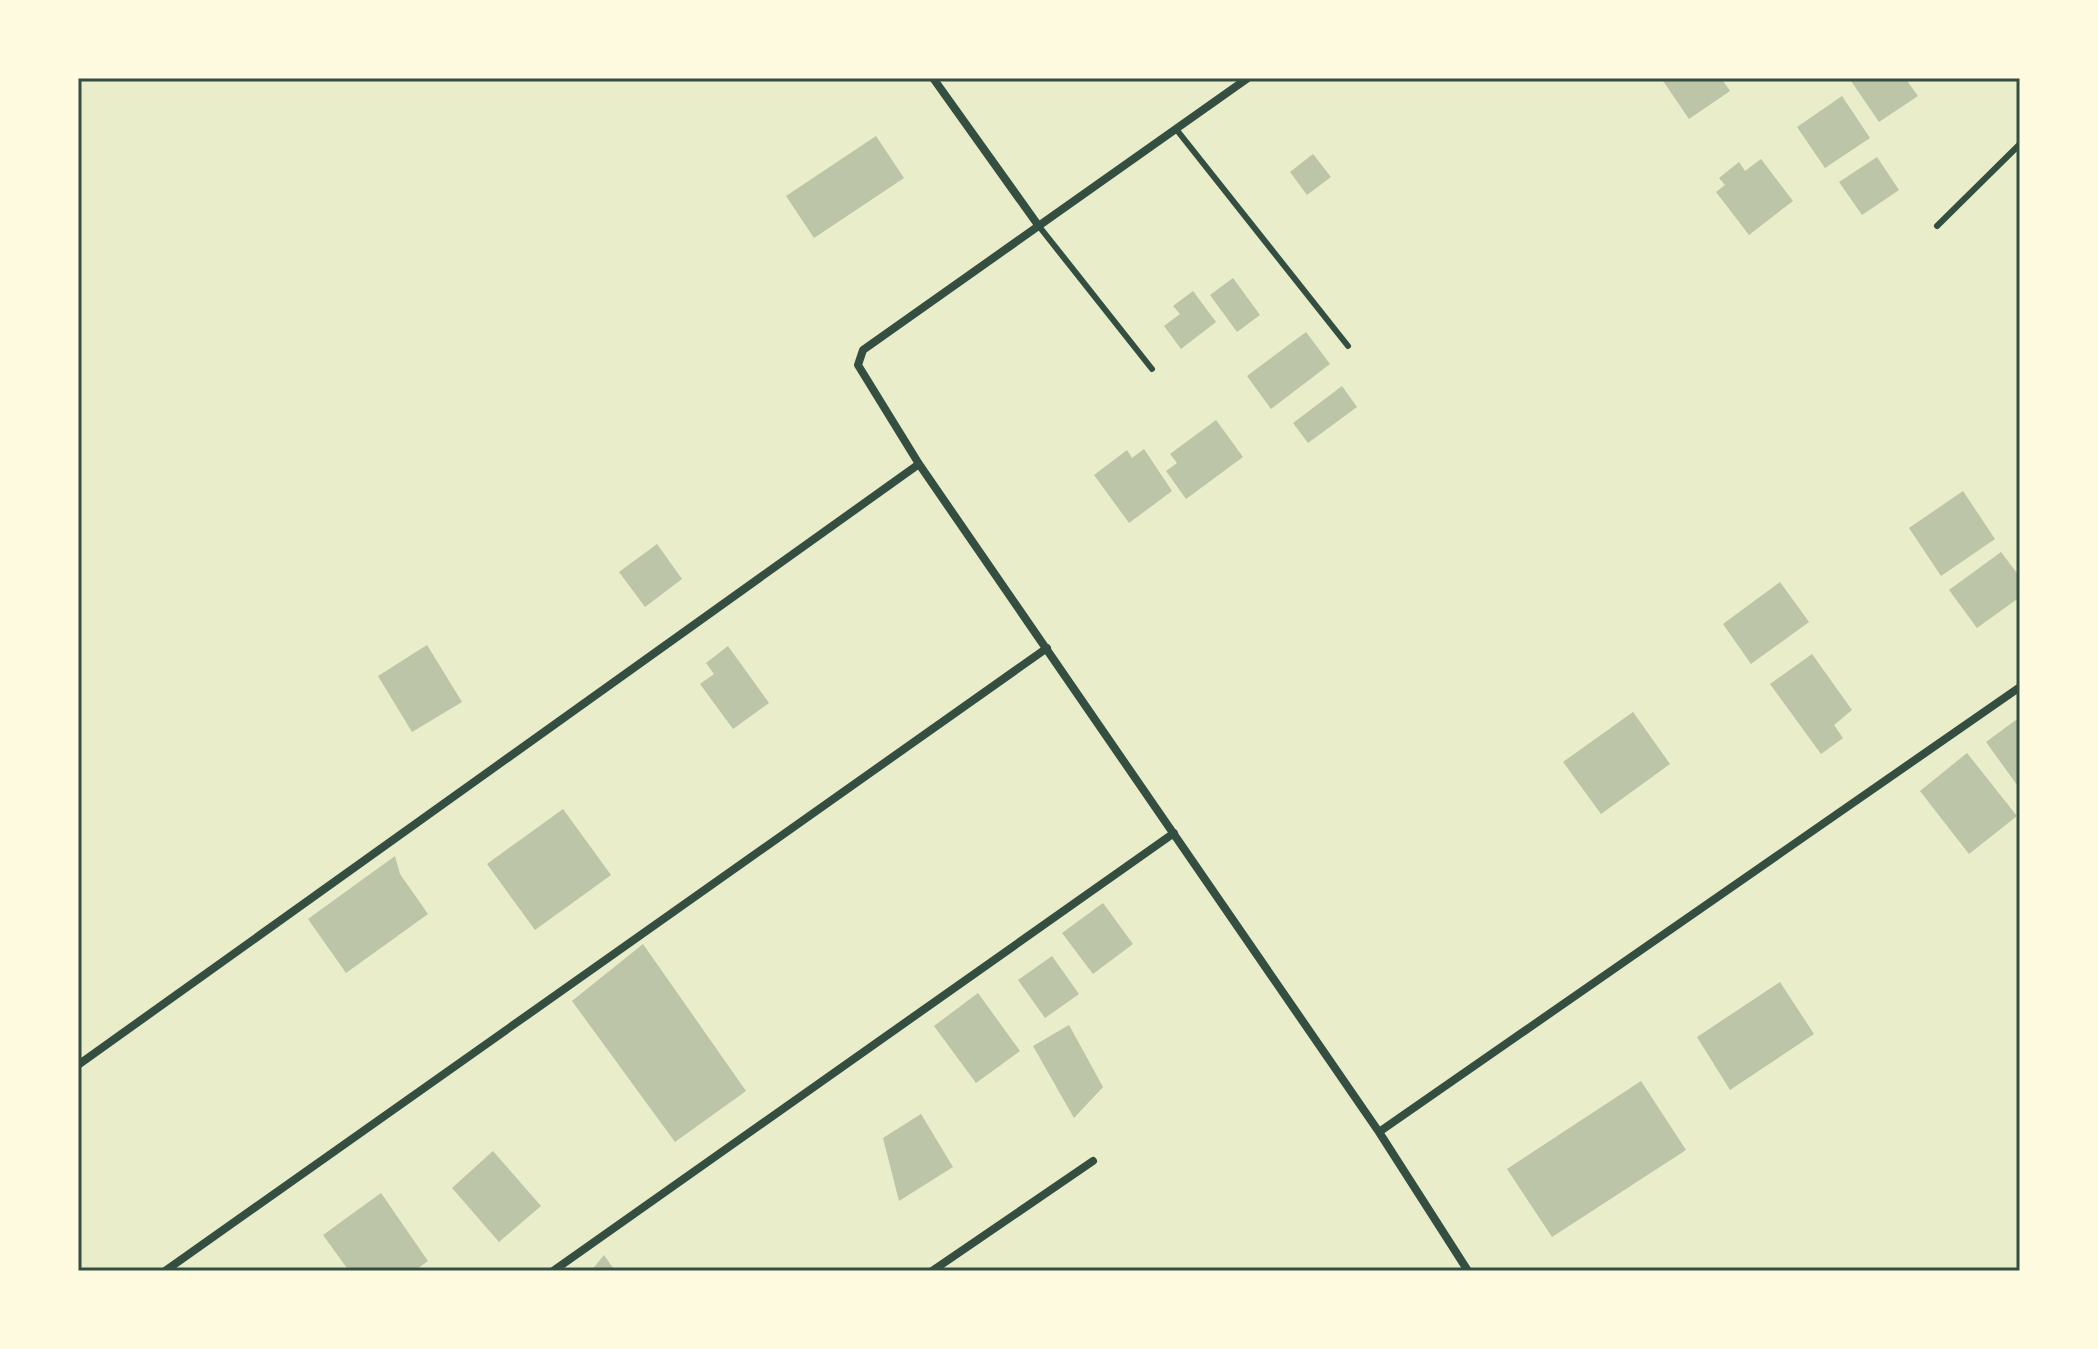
<svg xmlns="http://www.w3.org/2000/svg" width="2098" height="1349" font-family="'Asap Condensed',sans-serif">
	<rect width="100%" height="100%" fill="#e9edc9"/>
	<path fill="#bcc5a7" d="M1661,78h60l9,13 -41,28z
		M1849,78h56l13,18 -39,26z
		M1842,96l28,42 -45,30 -28,-41z
		M876,136l28,42 -90,60 -28,-42z
		M1313,154l18,23 -24,18 -17,-23z
		M1877,157l22,33 -37,25 -23,-33z
		M1761,159l32,42 -44,34 -33,-43 9,-7 -6,-7 20,-16 6,9z
		M1233,278l27,37 -23,17 -27,-37z
		M1193,291l23,31 -35,27 -17,-23 16,-12 -7,-8z
		M1306,332l24,32 -59,45 -24,-33z
		M1342,386l15,21 -49,36 -15,-20z
		M1216,420l27,37 -57,42 -20,-28 11,-8 -7,-9z
		M1144,449l28,42 -43,32 -35,-48 33,-25 5,8z
		M1963,491l32,48 -54,37 -32,-48z
		M657,544l25,35 -37,28 -26,-35z
		M2001,552l19,25v20l-43,31 -28,-38z
		M1780,582l29,40 -58,42 -28,-40z
		M427,645l35,57 -50,30 -34,-56z
		M728,646l41,57 -36,26 -33,-45 14,-10 -8,-11z
		M1812,654l40,56 -18,15 9,13 -22,16 -51,-70z
		M1633,712l37,52 -69,50 -38,-52z
		M2020,717v72l-34,-47z
		M1967,753l50,63 -48,38 -49,-63z
		M563,809l48,66 -76,55 -48,-66z
		M395,856l5,18 28,40 -82,59 -38,-54z
		M1103,903l30,41 -40,30 -31,-41z
		M643,944l103,147 -71,51 -103,-141z
		M1052,956l27,38 -34,24 -27,-38z
		M1780,982l34,52 -84,56 -33,-53z
		M978,993l42,58 -44,32 -42,-57z
		M1069,1025l34,62 -29,31 -41,-72z
		M1641,1081l45,69 -134,87 -45,-68z
		M921,1114l32,53 -54,34 -16,-63z
		M493,1151l48,55 -42,36 -47,-54z
		M381,1193l47,68 -14,10h-65l-26,-36z
		M604,1255l11,16h-24z"/>
	<g fill="none" stroke-linecap="round" stroke-linejoin="round">
		<path stroke="#344e41" stroke-width="6" d="M1176,129l172,217
			M1038,225l114,144
			M1937,226l83,-82"/>
		<path stroke="#344e41" stroke-width="8" d="M933,78l105,147
			M1248,78l-385,272 -5,15 61,99 460,668 89,139
			M78,1065l841,-601
			M1379,1132l641,-445
			M165,1271l882,-623
			M553,1271l621,-438
			M932,1271l161,-110"/>
	</g>
	<rect width="2098" height="1349" fill="none" stroke="#fefae0" stroke-width="160"/>
	<rect x="80" y="80" width="1938" height="1189" fill="none" stroke="#344e41" stroke-width="3"/>
</svg>
